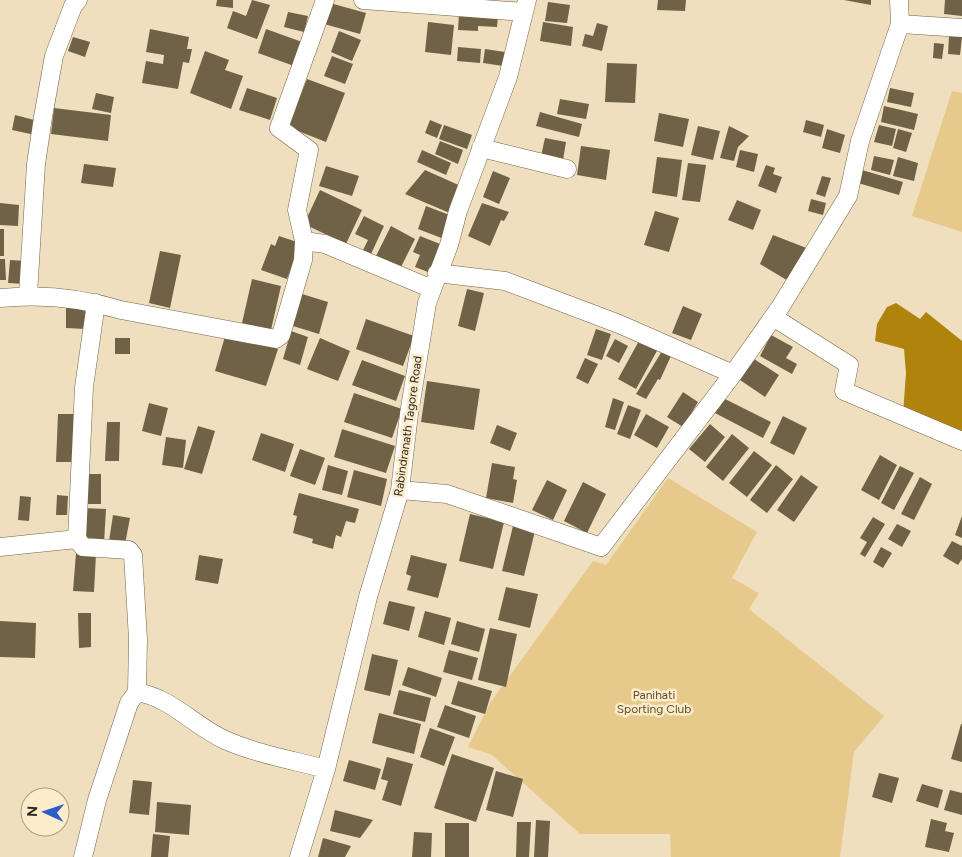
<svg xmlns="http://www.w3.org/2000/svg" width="962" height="857" font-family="Figtree,sans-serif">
	<rect width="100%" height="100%" fill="#efdfbf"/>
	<path fill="#e7c98c" d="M952,91l10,2v139l-50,-16z
		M668,478l89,54 -25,46 27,15 -10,16 135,107 -30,36 -14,105h-169l-1,-23h-90l-88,-79 -24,-8 22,-44 103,-142 13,4z"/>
	<path fill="#af830c" d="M896,303l24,16 6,-7 36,29v98l-59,-25 3,-41 -2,-24 -29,-8 2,-17 10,-17z"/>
	<path fill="#706246" d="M217,0h16v8l-17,-2z
		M252,0l18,5 -13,34 -30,-11 6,-17 13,5z
		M658,0h28l-1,11 -28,-1z
		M844,0h27v5z
		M945,0h17v16l-18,-2z
		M548,2l22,3 -3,18 -22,-2z
		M330,3l36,10 -6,21 -36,-10z
		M288,12l20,4 -4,16 -20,-5z
		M459,13l39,3 -1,11 -19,-1v5l-20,-1z
		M428,22l26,3 -3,30 -26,-3z
		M543,22l30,5 -2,19 -31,-5z
		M597,23l11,3 -6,25 -20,-5 3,-12 8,2z
		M150,29l39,8 -2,12h5l-3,14 -6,-1 -5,27 -36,-6 4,-22 17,3 1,-9 -18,-3z
		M266,29l36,13 -8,24 -36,-13z
		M339,31l22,9 -9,21 -21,-9z
		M949,36l13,1 -2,18 -12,-1z
		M73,37l17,5 -5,15 -17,-6z
		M934,43l10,1 -2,15 -9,-1z
		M458,47l23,2 -1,14 -23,-2z
		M485,49l20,3 -2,14 -20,-3z
		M205,51l24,9 -4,10 18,6 -12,33 -41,-16z
		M332,56l21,8 -8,20 -21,-8z
		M607,63l30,1 -2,39 -30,-1z
		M307,79l38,14 -19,49 -38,-15z
		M247,88l30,10 -7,22 -31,-10z
		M890,88l24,5 -3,14 -24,-5z
		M96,93l18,4 -3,16 -19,-4z
		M560,99l29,5 -3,15 -29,-5z
		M884,106l34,8 -4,16 -33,-8z
		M54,108l57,7 -3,26 -57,-7z
		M540,112l42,12 -3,13 -43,-11z
		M659,113l30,6 -6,28 -29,-6z
		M15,115l23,6 -3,14 -23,-5z
		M430,120l12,5 -5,13 -12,-5z
		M806,120l18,5 -3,12 -18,-5z
		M444,125l28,10 -5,14 -28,-10z
		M879,125l17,4 -4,17 -18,-4z
		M698,126l22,5 -7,29 -22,-5z
		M729,126l20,10 -11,11 -4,14 -14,-3z
		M827,129l18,6 -5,18 -18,-5z
		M898,129l14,4 -6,19 -13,-4z
		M545,138l21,4 -3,18 -22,-4z
		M440,141l23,9 -5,14 -23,-10z
		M581,146l29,4 -4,30 -29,-5z
		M422,150l29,13 -5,12 -29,-13z
		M740,150l18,4 -4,18 -18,-5z
		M874,156l20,4 -4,15 -19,-5z
		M657,157l25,3 -5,37 -25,-4z
		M898,157l20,6 -4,18 -21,-5z
		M688,163l18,2 -6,37 -18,-2z
		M84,164l32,4 -3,19 -32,-4z
		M766,165l9,3 -2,6 9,3 -6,16 -18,-7z
		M326,166l33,10 -7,20 -33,-10z
		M425,170l38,17 -11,27 -47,-20z
		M862,170l41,12 -4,13 -41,-12z
		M493,171l17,7 -11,26 -16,-7z
		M822,176l9,2 -6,19 -9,-3z
		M320,190l42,20 -16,34 -42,-20z
		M811,199l15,4 -3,12 -15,-4z
		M737,200l24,10 -8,20 -25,-10z
		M0,203l19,2 -1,21 -18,-1z
		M482,203l27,9 -5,9 -3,-1 -11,26 -22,-10z
		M426,206l26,10 -8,23 -26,-10z
		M655,211l24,7 -10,34 -25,-7z
		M364,216l20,10 -13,28 -8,-4 5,-10 -13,-6z
		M391,226l24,13 -16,32 -24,-13z
		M0,229h4v27h-4z
		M773,235l36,14 -19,33 -30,-18z
		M279,236l21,7 -13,36 -26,-9 10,-26 4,2z
		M420,236l25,10 -12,28 -18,-7 5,-12 -7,-3z
		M160,251l21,4 -11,53 -21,-5z
		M0,259h5l1,21h-6z
		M10,260l16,1 -2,23 -16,-1z
		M252,279l29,7 -10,44 -29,-7z
		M467,289l17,4 -9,38 -17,-5z
		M302,294l26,8 -9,32 -26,-8z
		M66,305l19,1v23l-19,-1z
		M683,306l19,8 -11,26 -19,-7z
		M366,319l48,17 -11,30 -47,-17z
		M596,329l15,5 -9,26 -15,-5z
		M291,331l17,6 -8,28 -17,-6z
		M226,333l52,16 -12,37 -51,-15z
		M771,335l22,12 -7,11 11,6 -5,10 -32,-18z
		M115,338h15v16h-15z
		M320,338l30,13 -12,30 -31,-12z
		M615,339l13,7 -9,17 -13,-7z
		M640,339l18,10 -22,40 -18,-10z
		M662,351l9,5 -11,24 -2,-1 -12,20 -10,-5z
		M585,358l13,6 -10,20 -12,-6z
		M754,359l25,16 -14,22 -25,-17z
		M362,360l43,16 -9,25 -44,-16z
		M427,381l53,8 -6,41 -53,-8z
		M683,392l15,10 -15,25 -16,-10z
		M354,393l48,16 -10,29 -48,-16z
		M721,397l50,25 -8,16 -50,-26z
		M613,398l11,4 -9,28 -10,-3z
		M149,403l19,5 -7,28 -19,-5z
		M628,405l13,5 -11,29 -13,-5z
		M58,414h17l-2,48h-17z
		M646,414l23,13 -12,21 -23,-13z
		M783,416l24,12 -13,27 -24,-12z
		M107,422h13l-1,39h-14z
		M710,424l15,13 -20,25 -16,-13z
		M497,425l20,8 -7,18 -20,-8z
		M198,426l17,5 -13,43 -18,-5z
		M342,429l53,17 -9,27 -52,-16z
		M261,433l33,11 -9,28 -33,-12z
		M732,434l17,14 -26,33 -17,-14z
		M166,437l20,3 -3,28 -21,-3z
		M300,449l25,9 -10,27 -25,-9z
		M754,451l18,14 -25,32 -18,-14z
		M880,455l17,10 -18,35 -18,-10z
		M492,463l23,4 -2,12 4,1 -4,23 -27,-5z
		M328,465l20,6 -6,24 -20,-5z
		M776,465l17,14 -26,34 -17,-13z
		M900,466l14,7 -20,37 -13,-7z
		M354,470l33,9 -6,27 -34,-9z
		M85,474h16v30h-17z
		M801,475l17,12 -24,35 -17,-12z
		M920,477l12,7 -18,36 -13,-6z
		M547,480l20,10 -14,30 -21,-10z
		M583,482l23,12 -19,39 -23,-12z
		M299,493l60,16 -4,14 -9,-2 -5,16 -5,-2 -3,14 -21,-6 1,-4 -20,-6 4,-17 -4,-1z
		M57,495l11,1 -1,19h-11z
		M20,496l11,1 -2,24 -11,-1z
		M84,508l22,1 -2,34 -21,-1z
		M470,514l34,8 -11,47 -34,-8z
		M113,515l17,3 -5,26 -16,-3z
		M962,516v22l-7,-3z
		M873,517l12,7 -20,33 -5,-3 7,-12 -7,-4z
		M897,524l14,7 -9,16 -14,-8z
		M513,526l22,5 -11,45 -22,-5z
		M952,541l10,5v13l-4,6 -15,-9z
		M881,547l11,6 -9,15 -10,-6z
		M76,553l20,1 -2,38 -21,-1z
		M199,555l24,4 -5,25 -23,-4z
		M411,555l36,9 -9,34 -31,-8 4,-14 -5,-2z
		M506,587l32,7 -8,34 -32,-8z
		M389,601l26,6 -6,24 -26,-7z
		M425,611l26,7 -7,27 -26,-8z
		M78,613h13v34l-12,1z
		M0,621l36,2 -1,35 -35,-1z
		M457,621l28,8 -6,23 -28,-8z
		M490,628l27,6 -11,53 -28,-7z
		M449,650l29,8 -6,22 -29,-8z
		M372,654l26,6 -8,36 -26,-6z
		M408,667l34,11 -6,19 -34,-12z
		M458,681l34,10 -7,23 -34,-10z
		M399,690l32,8 -6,24 -32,-8z
		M445,705l31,11 -7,22 -32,-11z
		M379,713l42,11 -7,30 -42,-11z
		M961,724h1v38l-11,-3z
		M430,728l25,9 -11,29 -24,-9z
		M452,754l42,14 -18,54 -42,-14z
		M387,757l26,7 -12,42 -19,-6 6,-19 -7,-2z
		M349,760l32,9 -6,21 -32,-9z
		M496,771l27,8 -10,38 -27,-7z
		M879,773l20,5 -7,25 -20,-6z
		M133,780l19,2 -3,33 -20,-2z
		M922,784l21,6 -5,18 -22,-7z
		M950,790l12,3v22l-18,-5z
		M157,802l34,3 -2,30 -34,-3z
		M335,810l38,10 -13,18 -30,-7z
		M931,819l16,4 -2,8 9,2 -5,19 -24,-5z
		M536,820l14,1 -2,36h-14z
		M517,822h14l-2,35h-13z
		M445,823h24v34h-24z
		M414,832l18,1 -1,24h-19z
		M153,834l17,2 -2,21h-17z
		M323,838l28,8 -6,11h-27z"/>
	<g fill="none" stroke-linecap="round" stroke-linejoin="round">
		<defs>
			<path id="minor" d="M363,0l161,12
				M899,0l1,24
				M481,148l86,21
				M304,241l-7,-31 12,-60 -30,-22 46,-128
				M437,273l68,8 114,43 114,50
				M28,295l8,-131 7,-47 11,-61 19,-50 5,-6
				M0,298c40,-4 82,0 121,12l155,29 5,-4 22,-75 1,-19 21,3 107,45
				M96,303l-12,84 -7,152 6,8 46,3 4,5 5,84 -1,53
				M773,317l76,48 -5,26 118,50
				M400,490l47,4 154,53 132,-173 48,-68 67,-110 12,-55 40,-117 62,4
				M0,547l77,-8
				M83,857l14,-57 32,-97 8,-11c35,6 57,34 88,48 32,14 67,20 101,29
				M299,857l27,-88 42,-172 32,-107 9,-76 18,-111 22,-58 9,-34 50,-134 19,-77"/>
		</defs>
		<use href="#minor" stroke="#726448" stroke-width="19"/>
		<use href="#minor" stroke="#fff" stroke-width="18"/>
	</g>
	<g text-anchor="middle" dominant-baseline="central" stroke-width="5" stroke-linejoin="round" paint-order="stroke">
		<g font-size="12" fill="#2f291d" stroke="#fceccc">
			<text transform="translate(408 426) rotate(-82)">Rabindranath Tagore Road</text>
		</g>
		<g font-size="12" fill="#624f26" stroke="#fceccc">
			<text x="654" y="695">Panihati<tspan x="654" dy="14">Sporting Club</tspan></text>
		</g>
	</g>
	<g transform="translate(45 812) rotate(273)"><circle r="24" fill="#fceccc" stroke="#aa9e86"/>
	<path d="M0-4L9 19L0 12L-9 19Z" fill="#2d5bca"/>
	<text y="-8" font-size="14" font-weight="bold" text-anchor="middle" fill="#2f291d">N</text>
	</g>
</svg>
